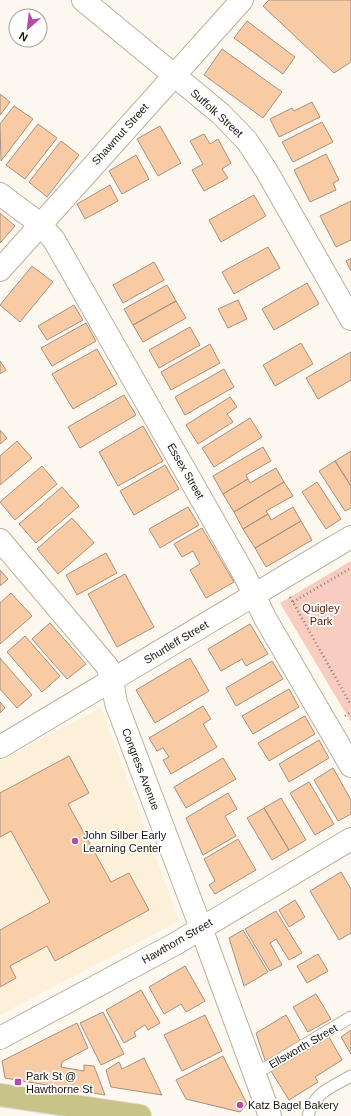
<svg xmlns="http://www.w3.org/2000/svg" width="351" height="1116" font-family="Helvetica,sans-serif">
	<rect width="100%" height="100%" fill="#fdf8ef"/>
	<path fill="#fcf0d8" d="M101,707l78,214 -179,94v-254z"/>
	<path fill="#f8cdbf" d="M351,561v161l-71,-119z"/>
	<path fill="#f8cba5" stroke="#a59181" d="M269,0h82v62l-17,11 -71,-67z
		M247,21l48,36 -12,17 -49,-36z
		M222,49l60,43 -19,26 -59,-43z
		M0,94l10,8 -10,13z
		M312,102l8,15 -41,20 -9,-18 22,-11 2,3z
		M14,106l19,13 -32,42 -1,-37z
		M322,122l11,20 -40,20 -11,-20z
		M38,124l19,14 -32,41 -19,-14z
		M160,126l21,37 -23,13 -21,-37z
		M204,134l6,10 8,-5 13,24 -9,6 6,9 -24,13 -12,-21 11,-6 -13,-23z
		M61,141l18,14 -32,42 -18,-15z
		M326,154l13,26 -6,3 3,7 -26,12 -16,-32z
		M136,155l13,24 -27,15 -13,-23z
		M110,185l8,16 -33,18 -8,-15z
		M254,195l12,21 -45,26 -12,-22z
		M351,201v39l-15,7 -16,-31z
		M0,213l15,13 -15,17z
		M268,247l12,21 -46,26 -12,-22z
		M351,258v13l-5,-10z
		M154,262l10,18 -41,23 -10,-18z
		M32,266l21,16 -33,40 -20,-17z
		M307,283l12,21 -45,26 -12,-21z
		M167,285l9,16 -43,24 -9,-16z
		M238,300l9,19 -19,9 -10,-19z
		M176,301l10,17 -43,24 -10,-17z
		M74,305l9,15 -36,20 -9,-14z
		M86,323l10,18 -44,25 -11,-18z
		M190,327l10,18 -41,23 -10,-18z
		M301,343l12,21 -38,22 -12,-21z
		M210,344l10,19 -49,27 -10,-18z
		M97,349l20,35 -44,25 -21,-35z
		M351,352v28l-33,19 -12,-21z
		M0,361l6,9 -6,4z
		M224,369l10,18 -49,28 -10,-18z
		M124,395l12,20 -56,33 -12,-21z
		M230,397l7,10 -10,7 6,8 -35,22 -12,-19z
		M250,418l12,19 -48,30 -12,-19z
		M143,426l20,35 -45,25 -19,-34z
		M0,430l7,8 -7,6z
		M17,441l15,17 -32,27v-29z
		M263,447l8,14 -25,14 2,4 -25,15 -10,-18z
		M351,451v35l-16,-25z
		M335,461l16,25v22l-6,3 -26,-40z
		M165,465l14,24 -45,26 -14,-24z
		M42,466l15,18 -42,36 -15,-18z
		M276,468l8,14 -50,30 -11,-18 25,-15 2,4z
		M284,482l9,14 -27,15 2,3 -25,15 -9,-17z
		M317,482l24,37 -15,10 -24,-37z
		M62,487l17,19 -43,37 -17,-19z
		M188,507l11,18 -39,23 -11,-19z
		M293,507l8,14 -46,27 -12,-19 25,-15 3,6z
		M72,518l22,25 -36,31 -21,-25z
		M301,521l11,19 -46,27 -11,-19z
		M202,528l32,54 -28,16 -16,-28 10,-6 -7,-13 -11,6 -8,-13z
		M106,553l11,20 -40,22 -11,-20z
		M0,570l8,9 -8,7z
		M125,574l29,53 -37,20 -29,-53z
		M11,593l21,23 -32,28v-41z
		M50,623l36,41 -19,15 -35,-40z
		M250,624l18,30 -22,12 -4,-7 -21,12 -13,-22z
		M25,636l35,40 -18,16 -35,-40z
		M0,658l32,37 -15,13 -17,-19z
		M190,658l19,33 -54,32 -19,-33z
		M272,661l11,18 -47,27 -10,-18z
		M289,689l10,18 -46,27 -11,-18z
		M0,702l5,6 -5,5z
		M203,706l8,13 -8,5 14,23 -46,27 -8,-14 6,-3 -6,-9 -6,3 -8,-13z
		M305,716l10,18 -46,27 -11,-18z
		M319,740l10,18 -40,24 -10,-18z
		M69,756l20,37 -21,11 43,78 18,-9 20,37 -94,51 -8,-15 -37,20 6,12 -16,9v-57l50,-28 -39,-71 -11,6v-44z
		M223,758l13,21 -50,29 -12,-21z
		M333,768l18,32v14l-13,7 -24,-41z
		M309,782l25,42 -19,11 -25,-42z
		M228,793l9,16 -12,7 11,20 -33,19 -17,-37z
		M281,798l25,42 -17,10 -25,-42z
		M264,808l25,42 -17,10 -25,-42z
		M238,839l18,31 -41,24 -6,-9 6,-4 -11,-22z
		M341,872l10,17v44l-12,7 -29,-49z
		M295,900l10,17 -16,10 -10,-17z
		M276,911l26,42 -13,7 -13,-21 -6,4 12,22 -12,6 -25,-42z
		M243,930l25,42 -24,14 -15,-48z
		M318,954l10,17 -21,12 -10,-17z
		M185,966l20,35 -19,11 -5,-8 -17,10 -15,-27z
		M141,990l19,33 -12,7 -3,-5 -11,7 2,4 -12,7 -18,-33z
		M316,994l15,25 -23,13 -15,-25z
		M103,1012l21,42 -23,11 -21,-42z
		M205,1015l17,36 -40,20 -18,-36z
		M286,1015l15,27 -35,21 -10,-30z
		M77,1023l11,25 -26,14 -1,5 23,4v-6l10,1 11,29 -100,-17 -3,-17z
		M351,1030v24l-10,-17z
		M329,1037l13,23 -27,17 3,5 -29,18 -18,-29z
		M223,1056l24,48 -7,8 -54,-13 -10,-19z
		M144,1058l18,37 -51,-8 -5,-17 13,-8 3,7z"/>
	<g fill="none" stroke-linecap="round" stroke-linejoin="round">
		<defs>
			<path id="service" d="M254,1072l13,-5 84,-50
				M308,1116c5,-23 24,-29 43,-40"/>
			<path id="minor" d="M83,0l138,114 26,27 19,29 85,149
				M0,194l40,30 14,16 190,334 21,44 86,148
				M0,270l242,-270
				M0,540l107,126 5,14 4,23 85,225
				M0,747l351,-210"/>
			<path id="tertiary" d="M201,928l69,188
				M0,1038l175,-94 176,-105"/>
			<path id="primary" d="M0,1095l140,21"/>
		</defs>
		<use href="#service" stroke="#bcb09b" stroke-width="13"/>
		<use href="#minor" stroke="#bcb09b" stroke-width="24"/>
		<use href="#tertiary" stroke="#bcb09b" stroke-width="24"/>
		<use href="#primary" stroke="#d6d5d3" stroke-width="24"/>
		<path stroke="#847f77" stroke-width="2.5" stroke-dasharray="1 3" stroke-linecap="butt" d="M290,597l61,108
			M293,602l58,-34
			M345,716l6,-4"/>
		<use href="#service" stroke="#fff" stroke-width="11"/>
		<use href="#minor" stroke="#fff" stroke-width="22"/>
		<use href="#tertiary" stroke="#fff" stroke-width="22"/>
		<use href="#primary" stroke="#c8c388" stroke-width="22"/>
	</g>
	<g fill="#b849a6" stroke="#fff" stroke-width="1.5">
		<circle cx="75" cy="841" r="4"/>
		<rect x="14" y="1078" width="8" height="8" rx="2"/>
		<circle cx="240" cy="1105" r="4"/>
	</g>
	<g text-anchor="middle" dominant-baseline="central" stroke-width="3.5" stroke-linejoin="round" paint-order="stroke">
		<g font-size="11" fill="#19150d" stroke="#fff">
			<text transform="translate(217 113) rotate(42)">Suffolk Street</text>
			<text transform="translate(120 134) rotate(-48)">Shawmut Street</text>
			<text transform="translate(186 471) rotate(60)">Essex Street</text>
			<text transform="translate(176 642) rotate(-31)">Shurtleff Street</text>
			<text transform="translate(141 769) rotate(69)">Congress Avenue</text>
			<text transform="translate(177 941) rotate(-30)">Hawthorn Street</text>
			<text transform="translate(303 1046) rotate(-30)">Ellsworth Street</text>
		</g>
		<g font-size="11" fill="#5a1d04" stroke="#fff">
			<text x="321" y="608">Quigley<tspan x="321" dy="13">Park</tspan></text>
		</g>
		<g font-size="11" fill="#19150d" stroke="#fff" text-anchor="start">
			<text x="83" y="835">John Silber Early<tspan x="83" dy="13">Learning Center</tspan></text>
			<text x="26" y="1076">Park St @<tspan x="26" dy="13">Hawthorne St</tspan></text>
			<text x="248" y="1105">Katz Bagel Bakery</text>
		</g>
	</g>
	<g transform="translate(28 28) rotate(208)"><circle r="19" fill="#ffffff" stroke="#a3a19e"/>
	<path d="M0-3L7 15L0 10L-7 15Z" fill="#b849a6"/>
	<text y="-6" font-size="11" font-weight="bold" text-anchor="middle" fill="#19150d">N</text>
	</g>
</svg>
